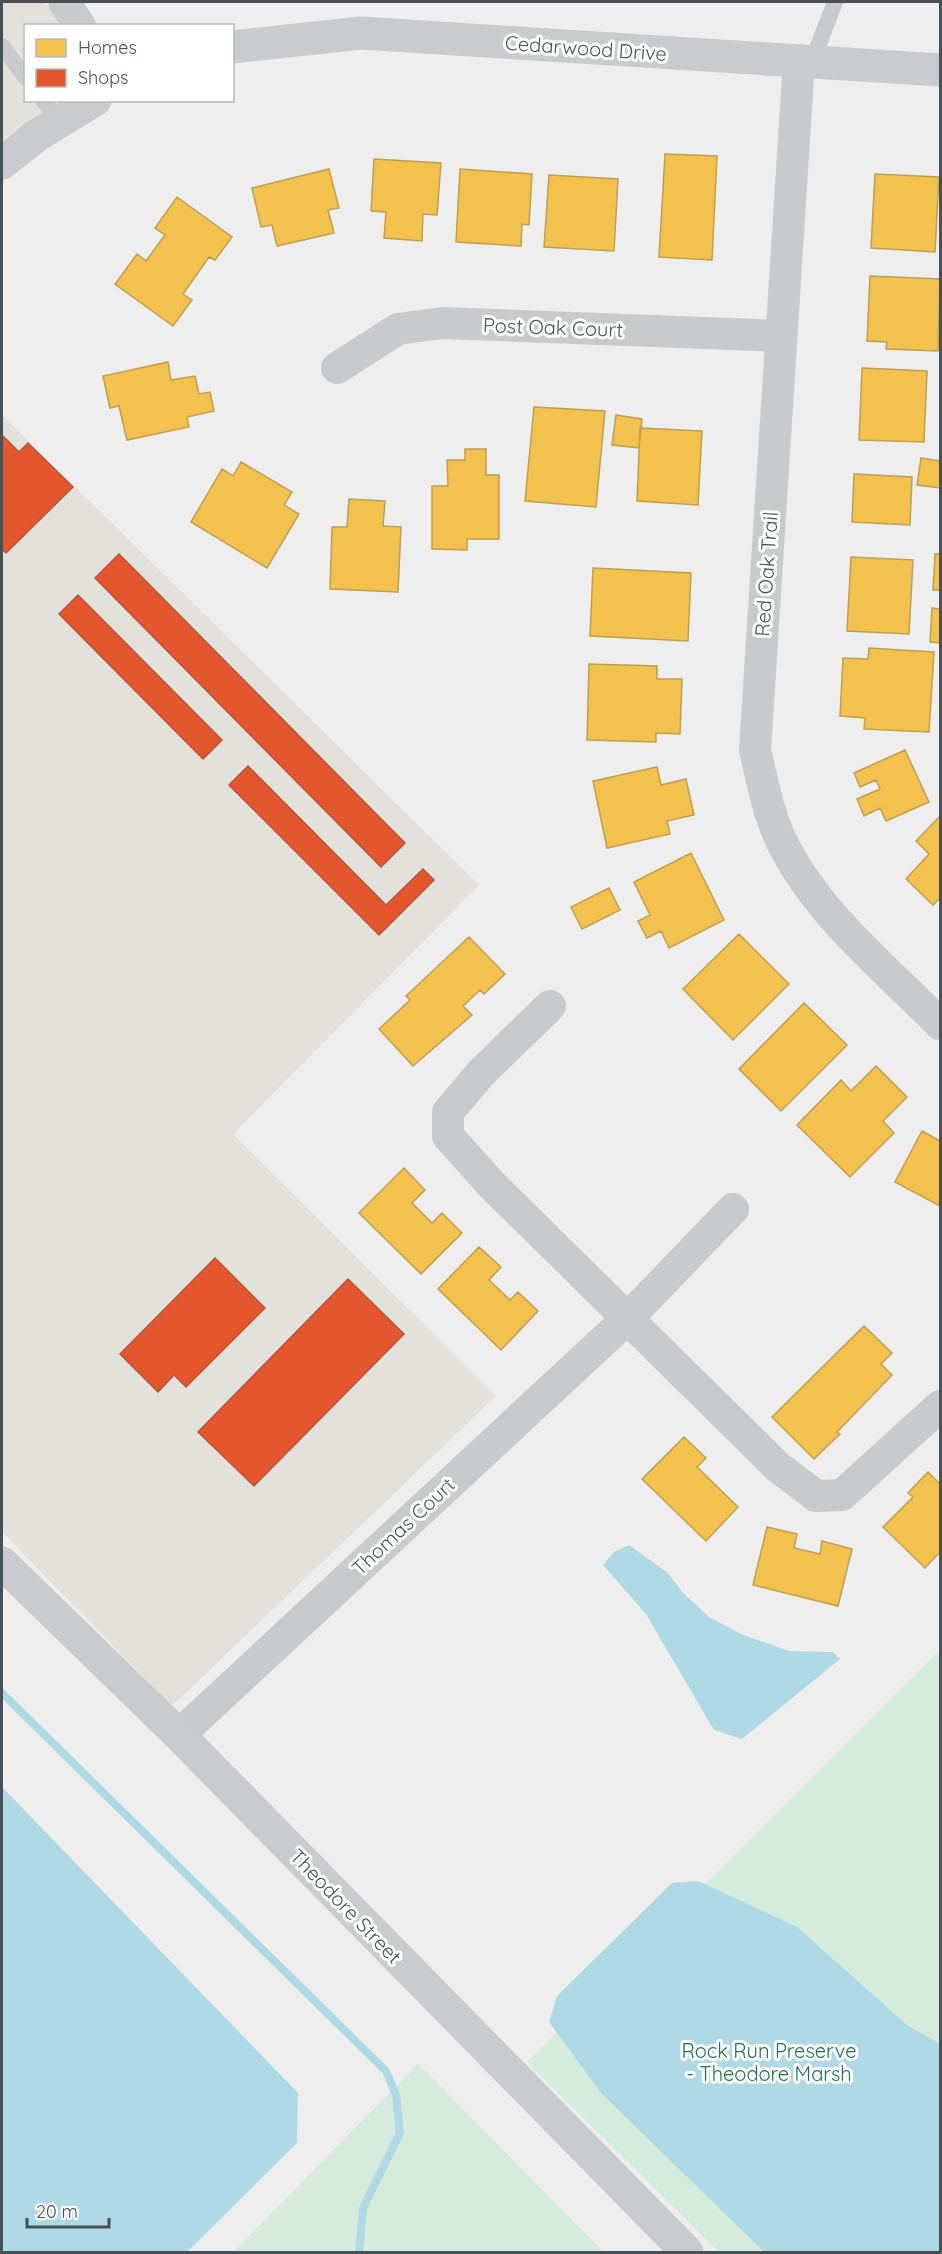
<svg xmlns="http://www.w3.org/2000/svg" width="942" height="2254" font-family="Quicksand,sans-serif">
	<rect width="100%" height="100%" fill="#efeeee"/>
	<path fill="#e3e1dc" d="M2,2h43l15,23 -34,1v74l42,1 -55,31 -11,9z
		M2,415l477,470 -246,249 263,262 -324,310 -170,-174z"/>
	<path fill="#d5ebde" d="M940,1650v602h-221l-192,-190z
		M418,2064l186,188h-371z"/>
	<path fill="#aed9e5" d="M629,1545l39,28 14,19 27,25 34,18 46,16 44,1 7,7 -98,80 -28,-9 -68,-116 -43,-49 11,-13z
		M2,1787l296,306 -1,50 -110,109h-185z
		M698,1881l99,46 110,98 33,19v208h-176l-162,-158 -53,-72 8,-26 115,-113z"/>
	<path fill="#f2c14e" stroke="#bf9f51" stroke-width="1.5" d="M665,154l52,2 -5,104 -53,-3z
		M374,159l67,4 -4,52 -14,-1 -1,27 -38,-3 2,-26 -15,-1z
		M329,169l10,39 -11,2 6,23 -57,13 -5,-21 -11,2 -9,-39z
		M460,169l72,5 -3,51 -7,-1 -1,22 -65,-4z
		M875,174l64,3 -4,75 -64,-4z
		M549,175l69,4 -4,72 -70,-4z
		M177,197l55,40 -17,23 -6,-3 -26,37 9,6 -19,26 -58,-42 22,-30 9,7 19,-26 -10,-7z
		M870,276l70,3 -2,72 -52,-2 1,-7 -20,-1z
		M168,362l3,18 24,-4 4,18 11,-2 4,19 -27,6 2,10 -62,13 -8,-34 -9,2 -7,-32z
		M862,368l65,3 -3,71 -65,-2z
		M534,407l71,4 -9,96 -71,-6z
		M616,415l26,4 -3,29 -27,-3z
		M640,428l62,3 -4,74 -61,-4z
		M465,449h21v26h13v64h-32v11l-35,-1v-63h16l-1,-26h18z
		M921,458l19,3v27l-23,-3z
		M241,462l51,30 -8,13 15,9 -32,54 -76,-46 31,-53 11,7z
		M854,474l58,3 -2,48 -58,-3z
		M349,499l36,2 -2,25 18,1 -3,65 -68,-3 2,-62h15z
		M935,554h5v36h-7z
		M851,557l62,3 -4,74 -62,-3z
		M593,568l98,5 -3,68 -98,-5z
		M932,608l8,1v34l-10,-1z
		M869,648l65,4 -5,80 -65,-3 1,-11 -25,-2 3,-58 25,1z
		M589,664l68,2v13h25l-2,55 -24,-1v9l-69,-2z
		M905,750l24,52 -43,19 -6,-13 -16,8 -7,-17 23,-10 -4,-9 -16,7 -6,-14z
		M657,767l4,18 25,-6 8,36 -27,6 3,13 -63,14 -14,-67z
		M940,816v82l-7,7 -27,-26 23,-25 -13,-13z
		M691,853l33,67 -55,28 -8,-17 -14,7 -9,-17 12,-6 -16,-33z
		M609,888l11,22 -38,19 -11,-22z
		M739,934l50,50 -56,56 -50,-51z
		M469,937l36,37 -21,20 -4,-4 -17,16 9,9 -59,51 -34,-37 31,-29 -4,-4z
		M804,1003l43,42 -66,66 -42,-42z
		M876,1066l31,31 -24,24 11,12 -44,44 -53,-52 44,-45 10,11z
		M922,1131l18,10v65l-45,-24z
		M404,1168l21,22 -13,13 20,20 10,-10 20,20 -41,41 -62,-61z
		M479,1247l22,20 -12,13 21,20 8,-8 20,19 -37,39 -63,-61z
		M864,1326l28,27 -11,11 11,11 -55,57 3,2 -26,25 -42,-42z
		M684,1437l22,21 -9,9 41,40 -32,34 -64,-62z
		M928,1472l12,12v68l-15,16 -42,-41 30,-30 -5,-4z
		M767,1527l30,7 -3,14 26,6 2,-13 30,8 -14,57 -85,-21z"/>
	<path fill="#e4572e" stroke="#b5553b" stroke-width="1.5" d="M2,435l17,17 9,-9 45,44 -67,66 -4,-4z
		M119,554l286,289 -24,24 -286,-289z
		M78,595l144,145 -19,19 -144,-145z
		M248,766l138,139 37,-36 11,11 -55,55 -150,-150z
		M215,1258l50,50 -79,79 -12,-12 -16,17 -38,-38z
		M348,1279l56,55 -150,152 -56,-54z"/>
	<g fill="none" stroke-linecap="round" stroke-linejoin="round">
		<path stroke="#aed9e5" stroke-width="8" d="M2,1693l384,378 10,24 4,38 -37,75 -4,44"/>
		<path stroke="#c9cacc" stroke-width="16" d="M2,46l24,32
			M812,62l23,-60
			M43,100l16,22"/>
		<path stroke="#c9cacc" stroke-width="32" d="M64,2l16,24
			M799,61l-44,689c8,33 14,70 31,100 36,68 101,120 154,174
			M337,368l61,-39 44,-6 339,13
			M550,1006l-68,66 -34,40v24l43,48 287,283 38,29 26,-1 98,-89
			M179,1735l449,-417 105,-109"/>
		<path stroke="#c9cbce" stroke-width="33" d="M232,47l129,-14 579,37
			M2,163l34,-27 59,-36
			M2,1563l177,172 508,517"/>
	</g>
	<g text-anchor="middle" dominant-baseline="central" stroke-width="6" stroke-linejoin="round" paint-order="stroke">
		<g font-size="20" fill="#485058" stroke="#fff">
			<text transform="translate(586 48) rotate(4)">Cedarwood Drive</text>
			<text transform="translate(553 327) rotate(2)">Post Oak Court</text>
			<text transform="translate(766 574) rotate(-86)">Red Oak Trail</text>
			<text transform="translate(403 1526) rotate(-43)">Thomas Court</text>
			<text transform="translate(346 1906) rotate(46)">Theodore Street</text>
		</g>
		<g font-size="20" fill="#21714a" stroke="#fff">
			<text x="769" y="2050">Rock Run Preserve<tspan x="769" dy="23">- Theodore Marsh</tspan></text>
		</g>
	</g>
	<rect width="942" height="2254" fill="none" stroke="#485058" stroke-width="6"/>
	<rect x="24" y="24" width="210" height="78" fill="#ffffff" stroke="#b6b9bc" stroke-width="1.5"/>
	<rect x="36" y="39" width="30" height="18" fill="#f2c14e" stroke="#b6b9bc" stroke-width="1.5"/>
	<text x="78" y="54" font-size="18" fill="#485058">Homes</text>
	<rect x="36" y="69" width="30" height="18" fill="#e4572e" stroke="#b6b9bc" stroke-width="1.5"/>
	<text x="78" y="84" font-size="18" fill="#485058">Shops</text>
	<path d="M27 2218v9h82v-9" fill="none" stroke="#485058" stroke-width="3"/>
	<text x="36" y="2218" font-size="18" fill="#485058" stroke="#ffffff" stroke-width="4.5" paint-order="stroke">20 m</text>
</svg>
